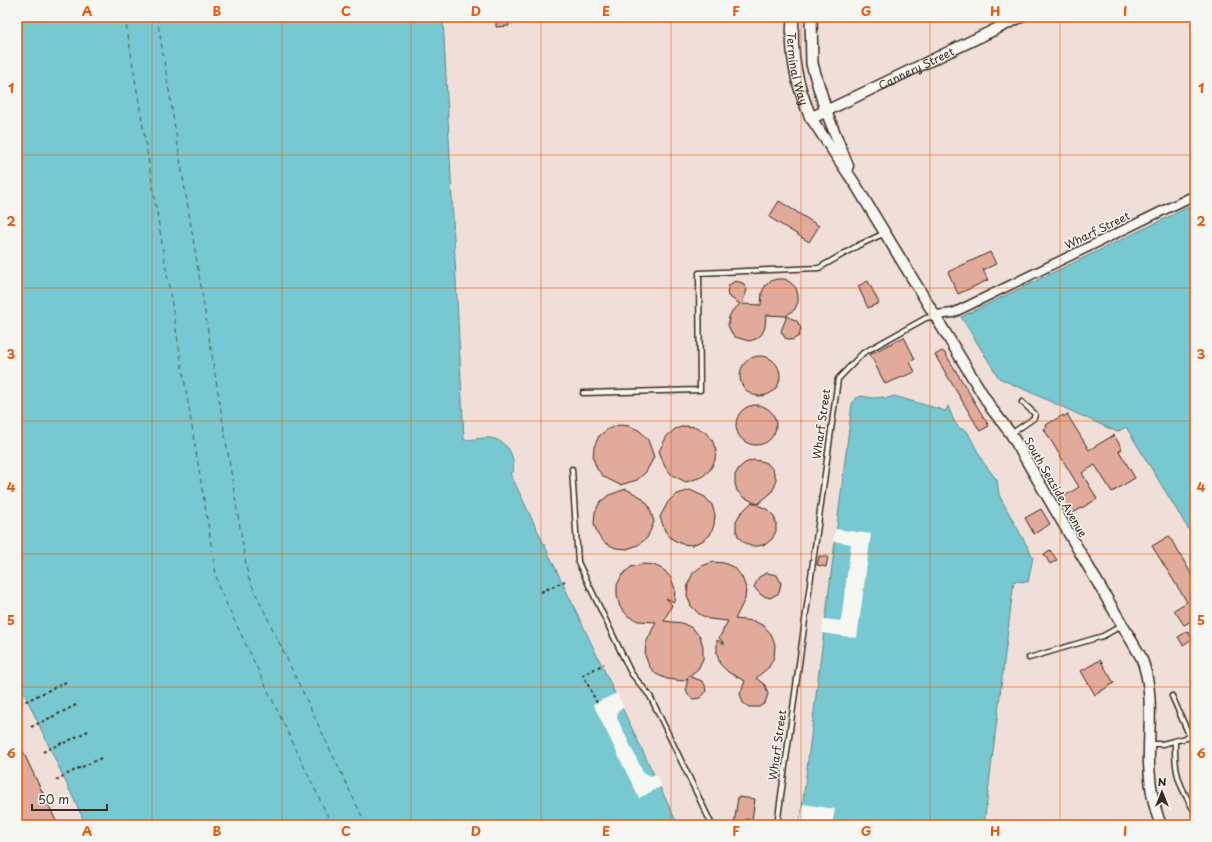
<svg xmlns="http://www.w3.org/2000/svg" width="1212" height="842" font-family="'Playpen Sans',sans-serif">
	<rect width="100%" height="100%" fill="#f6f6f2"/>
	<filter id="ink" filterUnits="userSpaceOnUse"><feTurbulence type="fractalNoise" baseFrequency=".025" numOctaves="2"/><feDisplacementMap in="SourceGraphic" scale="8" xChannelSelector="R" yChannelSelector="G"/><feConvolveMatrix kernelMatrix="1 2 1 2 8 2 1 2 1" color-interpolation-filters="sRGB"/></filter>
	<g filter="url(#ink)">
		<path fill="#f0dfd8" d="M17,17h1178v808h-1178z"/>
		<path fill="#77c8d0" stroke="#5f8989" d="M17,17h426l21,423c9,0 23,-4 31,-1 15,6 20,18 18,33l-3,1 168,352h-592l-69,-147z
			M1195,204v336l-69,-113 -9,5 -118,-54 -38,-61z
			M861,396l12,2 11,-1 1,2 9,-3 52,15 2,-5 6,15 5,7 8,3 16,31 14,18 2,15 34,62 -5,25 -14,-1 -30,244h-184l52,-421 3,-5z"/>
		<path fill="#f6f6f2" d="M835,529l36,5 -14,104 -35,-5 2,-14 17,2 10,-77 -18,-3z
			M617,693l7,15 -6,2 -1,8 26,54 8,4 5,-2 6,12 -23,12 -46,-94z
			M803,804l32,5 -3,16h-32z"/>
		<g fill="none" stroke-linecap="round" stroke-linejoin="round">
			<path stroke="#4d5953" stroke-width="1" stroke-dasharray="5 4" stroke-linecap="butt" d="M125,17l93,569 114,239
				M157,17l91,560 118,248"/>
		</g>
		<path fill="#e2aa9b" stroke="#3b2a1e" d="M496,17h12l1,9 -13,1z
			M779,201l40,25 -10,16 -40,-25z
			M990,252l6,12 -13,6 5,10 -30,14 -10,-22z
			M777,279h8l6,4 5,5 2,7v7l-3,7 -9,7 -20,-1 -1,12 -3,7 -6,5 -7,2 -14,-4 -4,-5 -3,-7 1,-8 3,-6 8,-7 -12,-8 -1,-4 2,-7 6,-4 8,2 4,7 -5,14 19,1 1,-13 3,-6 5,-5z
			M868,281l11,22 -11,5 -10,-22z
			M787,316l10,5 4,7 -2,8 -7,4 -7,-2 -4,-7z
			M904,337l11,22 -5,3 5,10 -30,12 -15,-30z
			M942,351l3,2 44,73 -9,5 -45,-76z
			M740 376a20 20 0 1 1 40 0a20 20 0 1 1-40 0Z
			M736 425a20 20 0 1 1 40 0a20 20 0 1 1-40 0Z
			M1067,414l22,36 25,-15 8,14 -3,2 16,27 -23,14 -17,-27 -13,8 15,26 -24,14 -10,-16 16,-10 -35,-58 3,-2 -1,-2 17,-10 1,2z
			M619,425l11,1 10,5 8,9 6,17 -8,15 -9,8 -17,5 -16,-8 -7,-8 -4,-11 1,-11 5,-11 9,-7z
			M685,426l11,1 9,5 7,8 4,10 -1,10 -5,10 -8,7 -16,5 -14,-7 -7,-8 -6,-16 8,-15 8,-7z
			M753,460l8,1 7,3 5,6 3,8 -1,8 -4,7 -13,11 -15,-7 -6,-6 -2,-8v-8l4,-7 6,-5z
			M626,489l15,8 8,9 5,16 -7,16 -9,7 -11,4 -11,-1 -11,-5 -7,-8 -4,-11 1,-12 5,-10 9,-7z
			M690,490l15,7 7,8 3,10 -1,10 -4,10 -8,6 -10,4 -10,-1 -10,-5 -7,-8 -5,-14 8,-15 7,-7z
			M752,502l16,8 6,6 2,7v8l-4,8 -6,5 -8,2h-8l-7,-4 -5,-6 -2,-7v-8l4,-7z
			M1041,509l9,15 -16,10 -9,-16z
			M1169,536l26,44v39l-11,6 -10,-15 13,-8 -35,-56z
			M1050,550l7,10 -7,4 -6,-10z
			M819,556l9,1 -2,10 -9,-2z
			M713,562l11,1 11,5 7,9 4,11 -1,11 -10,20 19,2 10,5 7,8 4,11 -1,12 -5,10 -13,11 9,7 3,9 -3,9 -6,4h-10l-6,-4 -3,-9 5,-13 -17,-9 -8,-8 -3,-11v-13l8,4 -6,-6 9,-17 -19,-2 -10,-5 -8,-8 -4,-11 1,-11 5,-11 9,-7z
			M642,564l12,1 10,5 7,8 4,11 -1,13 -8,-4 6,7 -8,16 18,2 10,5 8,8 3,11v12l-5,10 -9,7 13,5 3,4 1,7 -6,6 -7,1 -5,-4 -2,-7 2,-11 -4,4 -17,-2 -11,-5 -7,-8 -4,-11 1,-12 10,-21 -18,-1 -10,-5 -8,-9 -3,-11v-11l5,-10 9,-8z
			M767,573l10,2 4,8 -2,10 -9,5 -9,-3 -7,-8 5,-10z
			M1188,631l4,8 -9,6 -5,-8z
			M1100,660l14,23 -19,12 -14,-24z
			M17,739l41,86h-41z
			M738,797l17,2 -3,21 -6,-1 -1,6h-11z"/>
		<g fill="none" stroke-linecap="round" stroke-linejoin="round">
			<defs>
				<path id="service" d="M583,393l117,-3 -1,-117 120,-5 40,-23 26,-12
					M1011,434l23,-16 1,-4 -13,-12
					M572,469l6,93 53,111 19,23 62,129
					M1029,658l74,-22 20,-11
					M1172,696l18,41
					M1175,742c-1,30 4,44 20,70
					M1150,744h12l28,-7 5,9
					M777,825l61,-446 25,-26 63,-35 9,-2"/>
				<path id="minor" d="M936,315l17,-2 242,-118"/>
				<g id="tertiary">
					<path d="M811,118l46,69 134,221 20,26 130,223c14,35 7,71 8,107 1,21 4,42 12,61"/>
					<path id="s1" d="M848,166l-22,-55 195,-94"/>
				</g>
				<g id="secondary">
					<path id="s2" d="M793,17c-3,37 3,67 18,101l15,-7 -14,-47 -1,-47"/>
				</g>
			</defs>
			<use href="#service" stroke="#3b2a1e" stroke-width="7"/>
			<use href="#minor" stroke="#3b2a1e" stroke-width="11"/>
			<use href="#tertiary" stroke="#3b2a1e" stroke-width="13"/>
			<use href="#secondary" stroke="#3b2a1e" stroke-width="14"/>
			<path stroke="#3b2a1e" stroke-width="2" stroke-dasharray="3 3" stroke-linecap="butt" d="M541,592l24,-11
				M597,703l-14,-28 21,-11
				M20,704l46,-22
				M52,717l24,-12
				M31,727l21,-10
				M64,743l24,-12
				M43,752l21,-10
				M82,767l19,-9
				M56,780l25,-13"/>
			<use href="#service" stroke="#f6f6f2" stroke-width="4"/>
			<use href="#minor" stroke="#f6f6f2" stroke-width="8"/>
			<use href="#tertiary" stroke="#f6f6f2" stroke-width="10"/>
			<use href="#secondary" stroke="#f6f6f2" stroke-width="11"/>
		</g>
	</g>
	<path fill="none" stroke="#e8590c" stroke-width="1" stroke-opacity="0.55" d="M152,17v808M282,17v808M411,17v808M541,17v808M671,17v808M801,17v808M930,17v808M1060,17v808M17,155h1178M17,288h1178M17,421h1178M17,554h1178M17,687h1178"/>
	<g text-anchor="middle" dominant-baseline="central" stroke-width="3" stroke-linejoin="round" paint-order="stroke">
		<g font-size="11" fill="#3b2a1e" stroke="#f6f6f2">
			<text stroke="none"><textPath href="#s1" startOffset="159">Cannery Street</textPath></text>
			<text stroke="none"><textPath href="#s2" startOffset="52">Terminal Way</textPath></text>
			<text transform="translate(1097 230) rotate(-26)">Wharf Street</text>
			<text transform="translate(821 424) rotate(-82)">Wharf Street</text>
			<text transform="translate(1056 487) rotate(60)">South Seaside Avenue</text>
			<text transform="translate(777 745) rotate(-82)">Wharf Street</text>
		</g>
	</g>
	<rect width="1212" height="842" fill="none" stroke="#f6f6f2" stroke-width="44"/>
	<g transform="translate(1162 792)" stroke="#f6f6f2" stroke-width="3" paint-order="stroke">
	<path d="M0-3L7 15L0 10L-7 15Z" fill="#3b2a1e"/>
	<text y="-6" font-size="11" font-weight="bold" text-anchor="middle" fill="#3b2a1e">N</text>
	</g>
	<path d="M32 804v6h75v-6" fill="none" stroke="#3b2a1e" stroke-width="2"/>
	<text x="38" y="804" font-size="12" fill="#3b2a1e" stroke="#f6f6f2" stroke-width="3" paint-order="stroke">50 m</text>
	<rect x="22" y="22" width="1168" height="798" fill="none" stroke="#e8590c" stroke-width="1.5"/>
	<g font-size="13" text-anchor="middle" font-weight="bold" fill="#e8590c">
		<text x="87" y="16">A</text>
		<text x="217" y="16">B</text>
		<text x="346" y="16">C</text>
		<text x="476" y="16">D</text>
		<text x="606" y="16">E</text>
		<text x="736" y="16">F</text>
		<text x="866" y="16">G</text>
		<text x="995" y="16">H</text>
		<text x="1125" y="16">I</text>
		<text x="11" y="93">1</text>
		<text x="1201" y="93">1</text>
		<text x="11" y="226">2</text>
		<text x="1201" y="226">2</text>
		<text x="11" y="359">3</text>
		<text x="1201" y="359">3</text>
		<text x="11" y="492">4</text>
		<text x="1201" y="492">4</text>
		<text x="11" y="625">5</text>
		<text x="1201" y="625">5</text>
		<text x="11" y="758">6</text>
		<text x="1201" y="758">6</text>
		<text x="87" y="836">A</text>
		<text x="217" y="836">B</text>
		<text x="346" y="836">C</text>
		<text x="476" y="836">D</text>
		<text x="606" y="836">E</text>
		<text x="736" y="836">F</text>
		<text x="866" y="836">G</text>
		<text x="995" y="836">H</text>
		<text x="1125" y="836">I</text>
	</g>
</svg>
